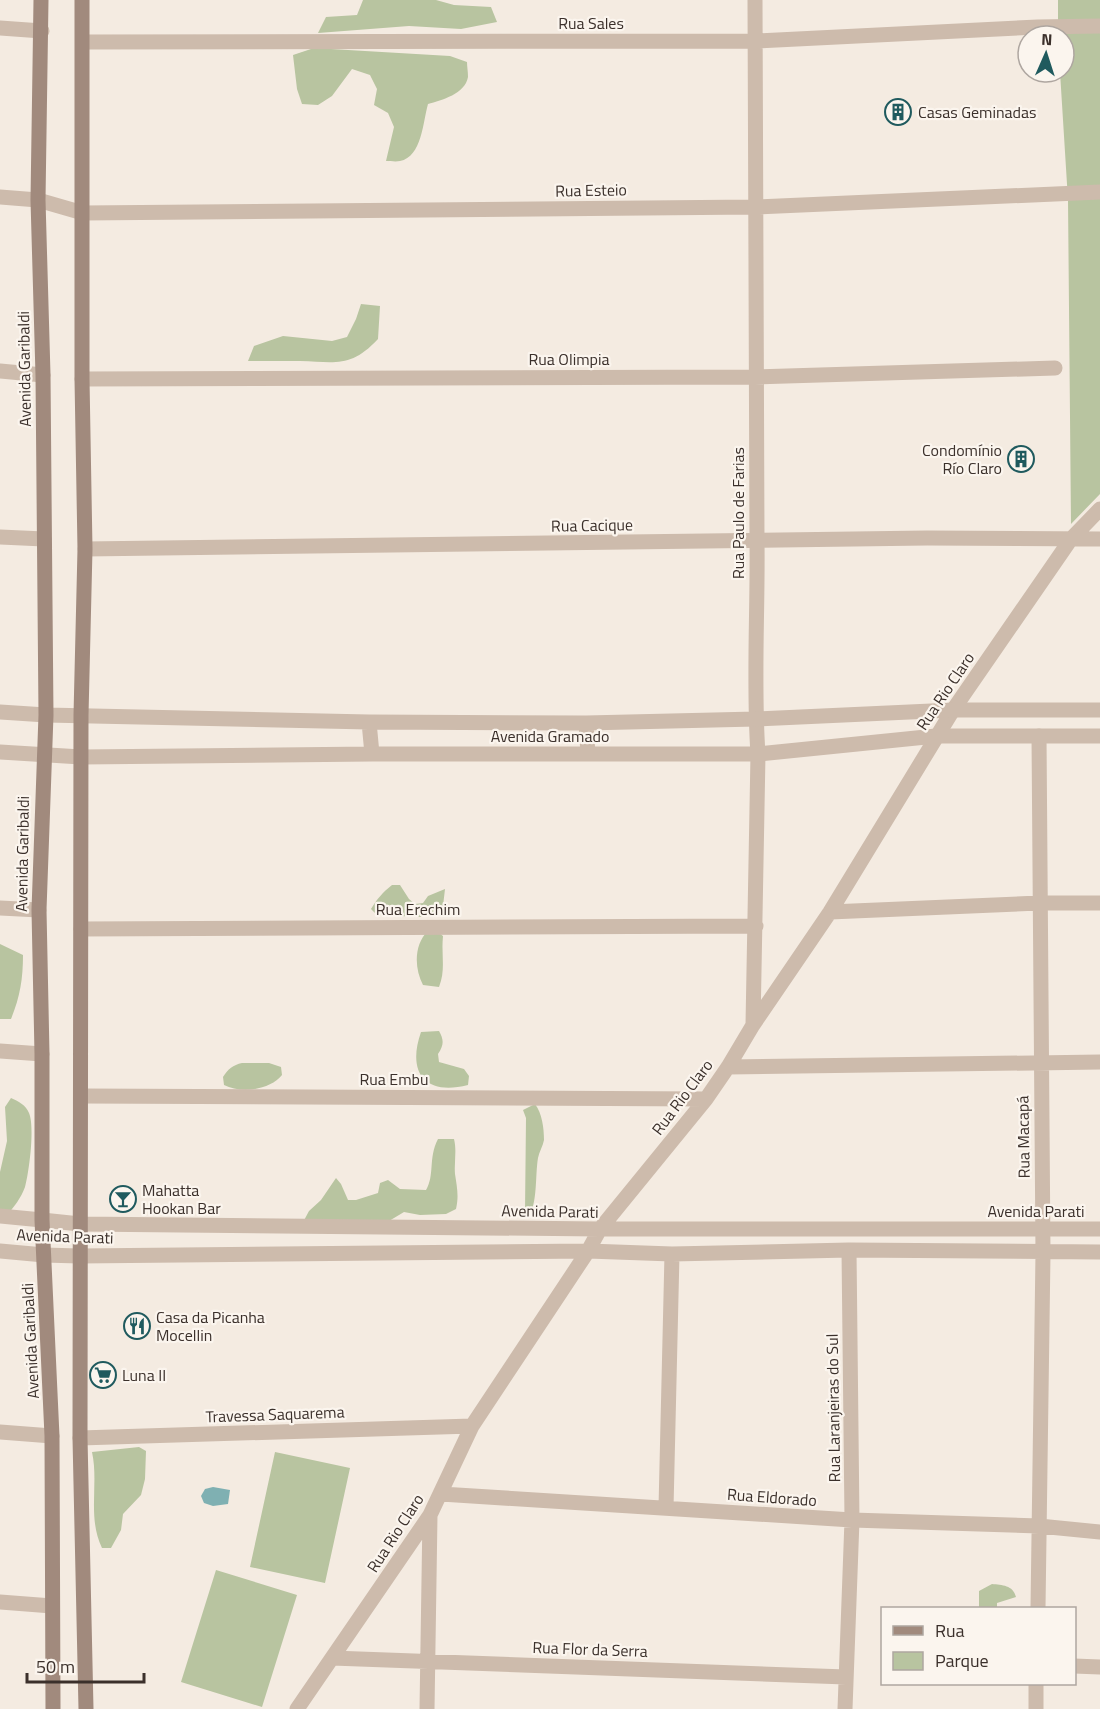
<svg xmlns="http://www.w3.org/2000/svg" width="1100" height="1709" font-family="'Titillium Web',sans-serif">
	<rect width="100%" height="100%" fill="#f4ebe1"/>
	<path fill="#b8c4a0" d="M363,0h73l18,5 37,2 6,15 -36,7 -52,-3 -91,7 8,-16 31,-2z
		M1058,0h42v494l-29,30 -3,-324 -8,-128h4v-36h-6z
		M314,48l136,8 17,6c0,4 1,10 1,15 -3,17 -26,23 -40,27 -5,17 -6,53 -28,57 -4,1 -10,0 -14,0l8,-34 -6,-14 -14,-8 3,-16 -7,-14 -18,-6 -20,27 -14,9 -16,-1 -5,-15 -4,-34z
		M361,304l19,2 -2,33c-27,29 -42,23 -78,22 -17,0 -35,0 -52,0l6,-15 29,-10 49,5 15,-4 9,-18z
		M392,885h8l9,14 6,5 8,-1 5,-7 17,-7 -2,17 -5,7 -16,4 -45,-2 -6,-6c6,-10 12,-17 21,-24z
		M428,931h8l7,5c-2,19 3,34 -4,51l-16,-2c-9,-17 -9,-41 5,-54z
		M0,944l23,11c0,24 -3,42 -12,64h-11z
		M439,1031c5,9 5,14 -1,23l1,8 25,7 5,7 -1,9c-44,11 -61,-13 -47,-53z
		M242,1063h27l12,4 1,8c-12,15 -41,19 -58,10l-1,-8c5,-8 10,-12 19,-14z
		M11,1098c7,3 15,7 18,15 6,14 0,59 -4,74 -4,11 -11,20 -18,28l-7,1v-44l7,-31 -2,-34z
		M535,1104c7,9 9,24 9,36 -1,6 -5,12 -6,18 -3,17 0,46 -10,59l-3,-6 1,-93 -3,-8z
		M438,1139h16c3,12 0,23 1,35 2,13 4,22 1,35l-10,5 -26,1 -16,-3 -15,9 -88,5 8,-15 12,-11 15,-22 5,6 7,16h8l22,-7 2,-10 8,-3 12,9 26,1c9,-15 2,-32 12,-51z
		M139,1447l7,4 -1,28 -4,16 -18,19 -2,16 -10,18h-9c-15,-31 -3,-64 -10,-96z
		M275,1452l75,16 -25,115 -75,-16z
		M216,1570l81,25 -35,112 -81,-25z
		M992,1584c10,1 21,1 24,13l-19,6v5h-18v-17z"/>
	<path fill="#7fb0b2" d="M213,1487l17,3 -2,14 -15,2 -9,-3 -3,-7 4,-7z"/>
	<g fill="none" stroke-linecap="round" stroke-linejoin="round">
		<path stroke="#cdbbac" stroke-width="15" d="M0,28l42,3
			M83,42l672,-1 283,-14 62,-1
			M0,197l38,3 45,13 672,-6 345,-15
			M0,371l43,4
			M82,379l673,-2 300,-9
			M0,537l44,2
			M85,549l842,-11 173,1
			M0,908l39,2
			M830,912l209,-9h61
			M81,929l675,-3
			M753,1025l5,-271c-5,-71 0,-143 -1,-214 -1,-180 -2,-360 -2,-540
			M0,1051l42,3
			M728,1067l372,-5
			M82,1096l624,3
			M42,1220l38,4 520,5h500
			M44,1255l35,1 509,-5 84,3 177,-4 251,2
			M0,1432l52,4
			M80,1438l392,-12
			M441,1494l411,26 187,6 61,6
			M666,1508l6,-254
			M0,1602l52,4
			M1038,1608l5,-355 -4,-517
			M332,1658l514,19
			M1074,1666l26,1
			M297,1709l133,-194 42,-89 116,-175 12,-22 106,-130 22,-32 25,-42 77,-113 123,-202 118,-171 29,-30
			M427,1709l3,-194
			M845,1709l7,-189 -3,-270
			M1036,1709v-25"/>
		<path stroke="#cdbbac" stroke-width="15" d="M0,712l46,3 323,7 217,1 170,-4 197,-9h147
			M369,722l3,32
			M586,723l2,31
			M0,752l81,5 291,-3h386l178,-18h164
			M0,1216l42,4
			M0,1251l44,4"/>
		<path stroke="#a18a7d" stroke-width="15" d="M41,0l-3,200 5,175 3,340 -7,195 3,144v166l10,216 1,273
			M82,0v379l3,170 -4,166 -1,723 6,271"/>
	</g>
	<defs>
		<symbol id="building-ring" viewBox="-11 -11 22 22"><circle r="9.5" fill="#fbf5ee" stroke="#1f5a5e" stroke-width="1.5"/><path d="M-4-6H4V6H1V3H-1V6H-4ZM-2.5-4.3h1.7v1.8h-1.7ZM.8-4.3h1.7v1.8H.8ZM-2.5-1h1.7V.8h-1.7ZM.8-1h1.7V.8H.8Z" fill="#1f5a5e"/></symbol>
		<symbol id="bar-ring" viewBox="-11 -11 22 22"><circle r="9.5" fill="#fbf5ee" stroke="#1f5a5e" stroke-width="1.5"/><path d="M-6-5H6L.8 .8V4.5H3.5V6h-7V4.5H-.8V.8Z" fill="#1f5a5e"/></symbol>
		<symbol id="restaurant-ring" viewBox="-11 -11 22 22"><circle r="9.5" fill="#fbf5ee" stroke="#1f5a5e" stroke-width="1.5"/><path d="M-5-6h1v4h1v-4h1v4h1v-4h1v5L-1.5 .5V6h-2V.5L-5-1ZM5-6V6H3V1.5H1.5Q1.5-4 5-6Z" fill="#1f5a5e"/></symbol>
		<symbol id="supermarket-ring" viewBox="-11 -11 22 22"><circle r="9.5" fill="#fbf5ee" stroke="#1f5a5e" stroke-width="1.5"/><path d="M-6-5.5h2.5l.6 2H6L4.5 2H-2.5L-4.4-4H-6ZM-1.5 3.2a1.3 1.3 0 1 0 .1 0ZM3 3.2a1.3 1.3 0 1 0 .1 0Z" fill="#1f5a5e"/></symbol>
	</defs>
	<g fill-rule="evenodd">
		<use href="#building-ring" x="883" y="97" width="30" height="30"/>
		<use href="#building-ring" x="1006" y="444" width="30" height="30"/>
		<use href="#bar-ring" x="108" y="1184" width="30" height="30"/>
		<use href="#restaurant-ring" x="122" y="1311" width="30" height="30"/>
		<use href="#supermarket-ring" x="88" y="1360" width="30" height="30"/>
	</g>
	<g text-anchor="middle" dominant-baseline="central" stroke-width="4.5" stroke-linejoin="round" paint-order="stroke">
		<g font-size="16" fill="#3b302b" stroke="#fbf5ee">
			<text x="591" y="23">Rua Sales</text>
			<text transform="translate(591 190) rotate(-1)">Rua Esteio</text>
			<text x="569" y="359">Rua Olimpia</text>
			<text transform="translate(24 369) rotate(-91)">Avenida Garibaldi</text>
			<text transform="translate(738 513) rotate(-90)">Rua Paulo de Farias</text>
			<text transform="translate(592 525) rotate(-1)">Rua Cacique</text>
			<text transform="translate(945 691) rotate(-56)">Rua Rio Claro</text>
			<text x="550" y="736">Avenida Gramado</text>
			<text transform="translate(22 854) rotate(-89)">Avenida Garibaldi</text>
			<text x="418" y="909">Rua Erechim</text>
			<text x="394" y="1079">Rua Embu</text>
			<text transform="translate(682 1097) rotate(-53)">Rua Rio Claro</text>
			<text transform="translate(1023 1137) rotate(-91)">Rua Macapá</text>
			<text transform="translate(550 1211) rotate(1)">Avenida Parati</text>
			<text x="1036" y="1211">Avenida Parati</text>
			<text transform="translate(65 1236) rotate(2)">Avenida Parati</text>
			<text transform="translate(30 1341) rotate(-93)">Avenida Garibaldi</text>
			<text transform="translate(833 1408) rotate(-91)">Rua Laranjeiras do Sul</text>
			<text transform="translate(275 1414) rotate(-2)">Travessa Saquarema</text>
			<text transform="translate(772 1497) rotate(4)">Rua Eldorado</text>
			<text transform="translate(395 1533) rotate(-57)">Rua Rio Claro</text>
			<text transform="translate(590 1649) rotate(2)">Rua Flor da Serra</text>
		</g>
		<g font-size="16" fill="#3b302b" stroke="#fbf5ee" text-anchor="start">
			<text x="918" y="112">Casas Geminadas</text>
			<text x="1002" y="450" text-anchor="end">Condomínio<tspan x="1002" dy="18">Río Claro</tspan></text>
			<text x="142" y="1190">Mahatta<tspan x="142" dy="18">Hookan Bar</tspan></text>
			<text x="156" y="1317">Casa da Picanha<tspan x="156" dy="18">Mocellin</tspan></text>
			<text x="122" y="1375">Luna II</text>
		</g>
	</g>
	<rect x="881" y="1607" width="195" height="78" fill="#fbf5ee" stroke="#aea6a0" stroke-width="1.5"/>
	<rect x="893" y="1626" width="30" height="9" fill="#a18a7d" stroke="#aea6a0" stroke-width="1.5"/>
	<text x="935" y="1637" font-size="18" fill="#3b302b">Rua</text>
	<rect x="893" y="1652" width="30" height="18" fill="#b8c4a0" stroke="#aea6a0" stroke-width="1.5"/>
	<text x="935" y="1667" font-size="18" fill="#3b302b">Parque</text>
	<g transform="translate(1046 54) rotate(3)"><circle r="28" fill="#fbf5ee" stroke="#aea6a0" stroke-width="1.5"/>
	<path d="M0-4.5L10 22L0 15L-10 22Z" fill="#1f5a5e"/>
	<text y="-9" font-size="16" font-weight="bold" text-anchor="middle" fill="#3b302b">N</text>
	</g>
	<path d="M27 1673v9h117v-9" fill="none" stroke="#3b302b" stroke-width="3"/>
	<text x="36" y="1673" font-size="18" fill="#3b302b" stroke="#fbf5ee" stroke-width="4.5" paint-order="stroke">50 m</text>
</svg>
